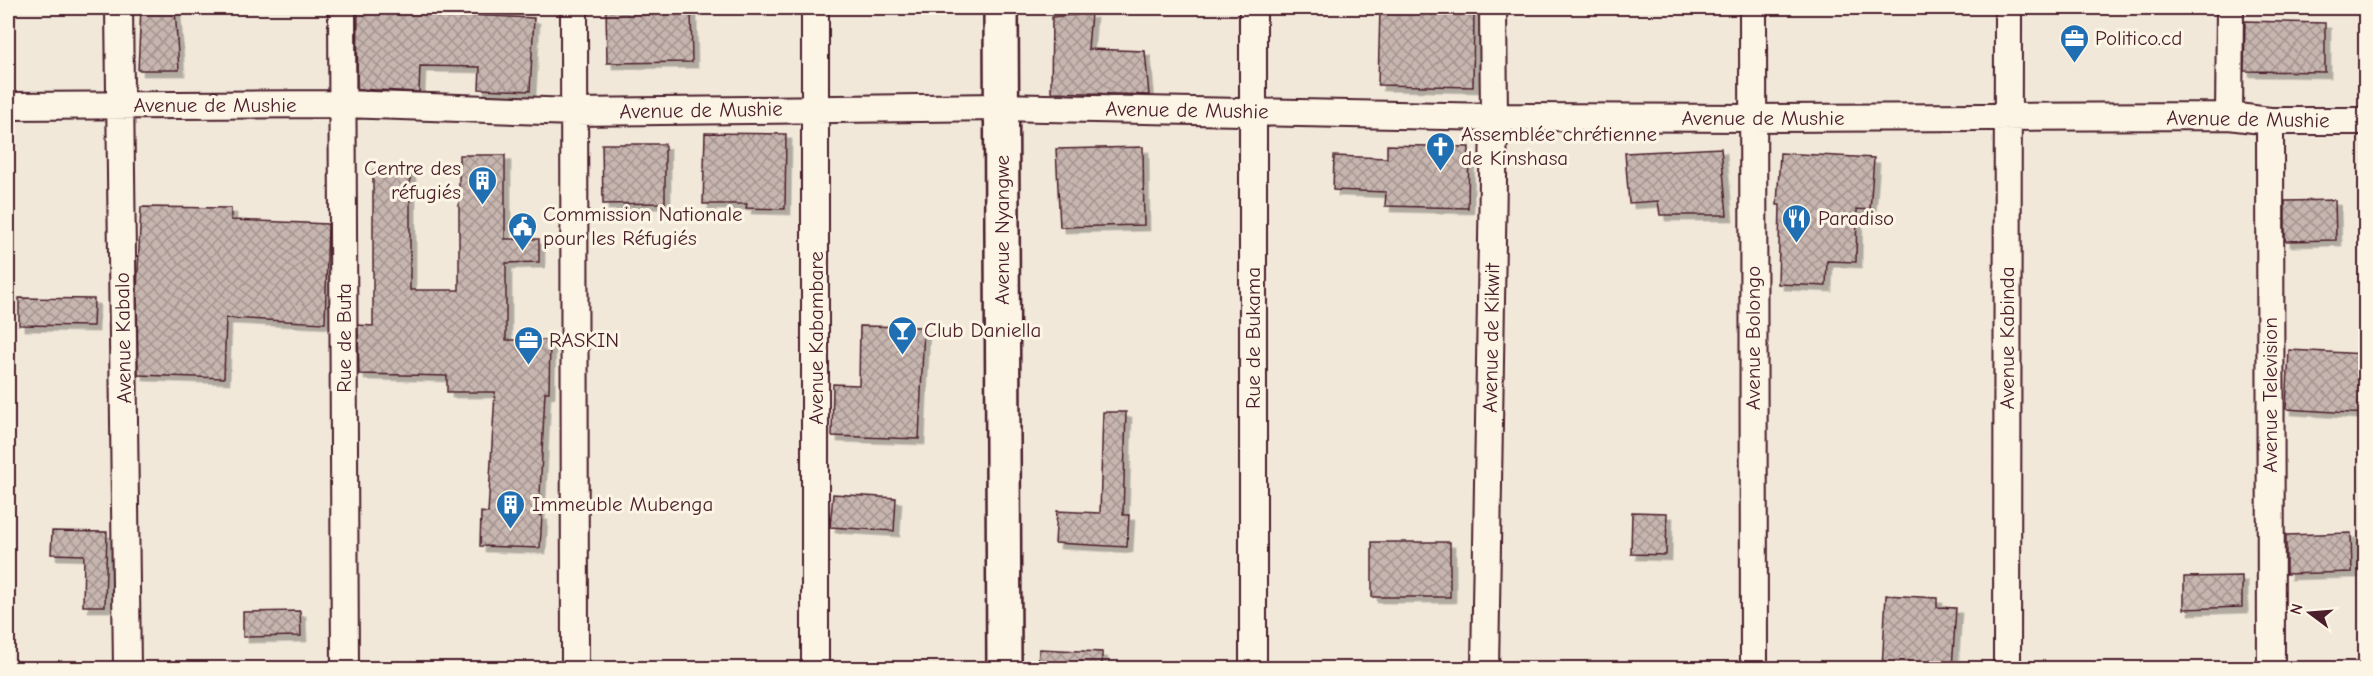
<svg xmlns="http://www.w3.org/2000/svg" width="2373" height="676" font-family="'Comic Neue',sans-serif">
	<defs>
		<pattern id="building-cross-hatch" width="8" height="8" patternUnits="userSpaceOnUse" patternTransform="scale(1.5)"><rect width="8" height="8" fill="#c7b6af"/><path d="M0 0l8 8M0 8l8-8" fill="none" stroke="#a4938f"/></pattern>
		<filter id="shadow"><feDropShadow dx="5.5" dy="5.5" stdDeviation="0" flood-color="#0004"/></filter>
	</defs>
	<rect width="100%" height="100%" fill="#f1e8da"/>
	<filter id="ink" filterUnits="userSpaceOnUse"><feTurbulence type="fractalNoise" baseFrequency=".0167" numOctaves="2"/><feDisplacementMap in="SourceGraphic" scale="12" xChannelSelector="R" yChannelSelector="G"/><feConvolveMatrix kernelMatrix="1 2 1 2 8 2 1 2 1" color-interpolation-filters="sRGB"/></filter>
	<g filter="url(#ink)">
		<path fill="url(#building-cross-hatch)" stroke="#4a1f2b" stroke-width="1.5" filter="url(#shadow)" d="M141,8h34l4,62h-41z
			M358,8h112v7l64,3 -4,73 -51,-2 1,-22 -60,-1 -1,26 -62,-3z
			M606,8h85l1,54 -85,1z
			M1380,9l94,2 -1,76 -95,-2z
			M1091,13l-3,36 57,2 4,44 -98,-3 1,-75z
			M2245,21l80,2v49l-81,-1z
			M705,133l81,1 -1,75 -39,-1 1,-4h-44z
			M602,144h63v59l-62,1z
			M1387,145l82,2 -1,61 -83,-2 1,-14 -53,-2 1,-34 53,2z
			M1143,147l1,78 -84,2 -4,-78z
			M1721,148l6,67h-67l-2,-14 -29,2 -4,-50z
			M1780,153l94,5 -4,52 -13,-1 -1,53 -29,-1 -1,25 -48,-2 2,-79h-3z
			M459,155h46v84h34v23l-33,1v77h44l-1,52h-4l-6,123h3l-2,33 -60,-2 1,-34 7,1 7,-121h-48v-16l-88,-2 -1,-49 15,1v-156h37v120h49z
			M2335,200l1,40 -51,1v-40z
			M141,207l90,1v12l97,4 -3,99 -99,-5 -2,60 -86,-3 -1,-85z
			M19,298l75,1 -1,27 -74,-1z
			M860,326l64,1 -5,112 -87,-3 1,-52 26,1z
			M2289,350l77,4v60l-80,-5z
			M1103,412h23l-3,103h6l-2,32 -72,-4 2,-32 43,2z
			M833,494l63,4 -2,33 -64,-4z
			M1632,512l35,1 -1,42 -35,-1z
			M52,531l55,1 -2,74h-22l1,-51 -33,-1z
			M2351,533l1,39 -66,2v-39z
			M1372,542h78v55h-78z
			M2242,576v31l-58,2v-32z
			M1886,595l51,3v9l19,1 -4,61h-70z
			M300,611l1,25 -58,1v-25z
			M1039,649l63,3v17h-64z"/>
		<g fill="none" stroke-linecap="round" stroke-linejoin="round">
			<defs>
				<path id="minor" d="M119,8l8,660
					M342,8l3,660
					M574,8l1,660
					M815,8v660
					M1253,8v660
					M1753,8l1,660
					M8,106l335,-2 231,8 427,-5 493,10 258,1 477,-2 41,5h96
					M2229,116l1,-108
					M2270,121l1,547
					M1485,668l9,-551 -1,-109
					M2007,668l1,-660"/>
				<path id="major" d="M1001,8l3,660"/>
			</defs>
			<use href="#minor" stroke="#4a1f2b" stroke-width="30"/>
			<use href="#major" stroke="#4a1f2b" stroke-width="38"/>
			<use href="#minor" stroke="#fcf5e5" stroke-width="26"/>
			<use href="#major" stroke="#fcf5e5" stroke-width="33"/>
		</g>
	</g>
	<defs>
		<symbol id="office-pin" viewBox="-11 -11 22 30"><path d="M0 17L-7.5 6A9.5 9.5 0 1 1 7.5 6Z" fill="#1f6fb2" stroke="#fcf5e5"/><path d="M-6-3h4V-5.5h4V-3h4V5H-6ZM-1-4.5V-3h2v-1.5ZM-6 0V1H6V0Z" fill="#fff"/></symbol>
		<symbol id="church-pin" viewBox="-11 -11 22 30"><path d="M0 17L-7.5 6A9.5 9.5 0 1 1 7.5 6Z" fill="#1f6fb2" stroke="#fcf5e5"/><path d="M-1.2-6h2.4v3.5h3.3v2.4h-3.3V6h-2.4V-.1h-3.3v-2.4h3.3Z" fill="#fff"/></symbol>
		<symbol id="building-pin" viewBox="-11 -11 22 30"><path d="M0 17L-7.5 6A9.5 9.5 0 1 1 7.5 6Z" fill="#1f6fb2" stroke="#fcf5e5"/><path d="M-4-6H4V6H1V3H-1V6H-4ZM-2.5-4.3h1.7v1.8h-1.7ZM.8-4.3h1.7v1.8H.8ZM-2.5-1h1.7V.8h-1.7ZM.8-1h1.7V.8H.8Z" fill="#fff"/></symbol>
		<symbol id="restaurant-pin" viewBox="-11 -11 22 30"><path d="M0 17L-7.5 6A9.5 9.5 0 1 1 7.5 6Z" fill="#1f6fb2" stroke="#fcf5e5"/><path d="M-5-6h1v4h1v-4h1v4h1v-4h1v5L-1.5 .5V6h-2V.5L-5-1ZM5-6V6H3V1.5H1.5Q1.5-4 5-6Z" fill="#fff"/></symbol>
		<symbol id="civic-pin" viewBox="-11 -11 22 30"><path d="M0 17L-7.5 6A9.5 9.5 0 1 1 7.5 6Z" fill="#1f6fb2" stroke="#fcf5e5"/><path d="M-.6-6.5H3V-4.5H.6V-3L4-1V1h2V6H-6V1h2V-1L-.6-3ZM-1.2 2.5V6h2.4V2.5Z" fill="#fff"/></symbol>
		<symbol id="bar-pin" viewBox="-11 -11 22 30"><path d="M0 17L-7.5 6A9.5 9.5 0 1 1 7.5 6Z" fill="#1f6fb2" stroke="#fcf5e5"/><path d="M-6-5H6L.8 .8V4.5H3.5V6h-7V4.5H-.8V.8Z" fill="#fff"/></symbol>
	</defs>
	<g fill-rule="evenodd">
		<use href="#office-pin" x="2058" y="22" width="33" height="45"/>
		<use href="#church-pin" x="1424" y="130" width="33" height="45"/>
		<use href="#building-pin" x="466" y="164" width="33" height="45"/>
		<use href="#restaurant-pin" x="1780" y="202" width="33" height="45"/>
		<use href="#civic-pin" x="506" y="210" width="33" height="45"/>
		<use href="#bar-pin" x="886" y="314" width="33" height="45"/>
		<use href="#office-pin" x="512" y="324" width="33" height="45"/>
		<use href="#building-pin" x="494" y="488" width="33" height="45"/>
	</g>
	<g text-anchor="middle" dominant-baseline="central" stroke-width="6" stroke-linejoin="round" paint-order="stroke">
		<g font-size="21" fill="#4a1f2b" stroke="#fcf5e5" text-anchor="start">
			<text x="2095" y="38">Politico.cd</text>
			<text x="1461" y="134">Assemblée chrétienne<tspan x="1461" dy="24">de Kinshasa</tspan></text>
			<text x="461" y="168" text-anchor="end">Centre des<tspan x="461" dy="24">réfugiés</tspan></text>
			<text x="543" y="214">Commission Nationale<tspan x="543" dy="24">pour les Réfugiés</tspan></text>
			<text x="1818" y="218">Paradiso</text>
			<text x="924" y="330">Club Daniella</text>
			<text x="549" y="340">RASKIN</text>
			<text x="532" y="504">Immeuble Mubenga</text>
		</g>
		<g font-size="21" fill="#4a1f2b" stroke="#fcf5e5">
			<text x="215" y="105">Avenue de Mushie</text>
			<text transform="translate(701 110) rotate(-1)">Avenue de Mushie</text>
			<text transform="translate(1187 110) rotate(1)">Avenue de Mushie</text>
			<text x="1763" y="118">Avenue de Mushie</text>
			<text transform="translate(2248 119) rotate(1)">Avenue de Mushie</text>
			<text transform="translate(1002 230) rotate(-90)">Avenue Nyangwe</text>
			<text transform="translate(123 338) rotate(-91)">Avenue Kabalo</text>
			<text transform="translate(344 338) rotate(-90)">Rue de Buta</text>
			<text transform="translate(816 338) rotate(-90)">Avenue Kabambare</text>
			<text transform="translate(1253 338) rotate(-90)">Rue de Bukama</text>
			<text transform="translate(1491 338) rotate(-89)">Avenue de Kikwit</text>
			<text transform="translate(1753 338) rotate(-90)">Avenue Bolongo</text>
			<text transform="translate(2007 338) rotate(-90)">Avenue Kabinda</text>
			<text transform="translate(2270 395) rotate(-90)">Avenue Television</text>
		</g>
	</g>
	<rect width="2373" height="676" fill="none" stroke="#fcf5e5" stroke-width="30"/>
	<rect x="15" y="15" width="2343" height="646" fill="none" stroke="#4a1f2b" stroke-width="2" filter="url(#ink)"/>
	<g transform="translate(2310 613) rotate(286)" stroke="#fcf5e5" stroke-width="4.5" paint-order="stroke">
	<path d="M0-4.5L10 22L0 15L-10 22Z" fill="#4a1f2b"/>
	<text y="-9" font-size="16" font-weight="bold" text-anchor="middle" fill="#4a1f2b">N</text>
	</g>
</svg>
